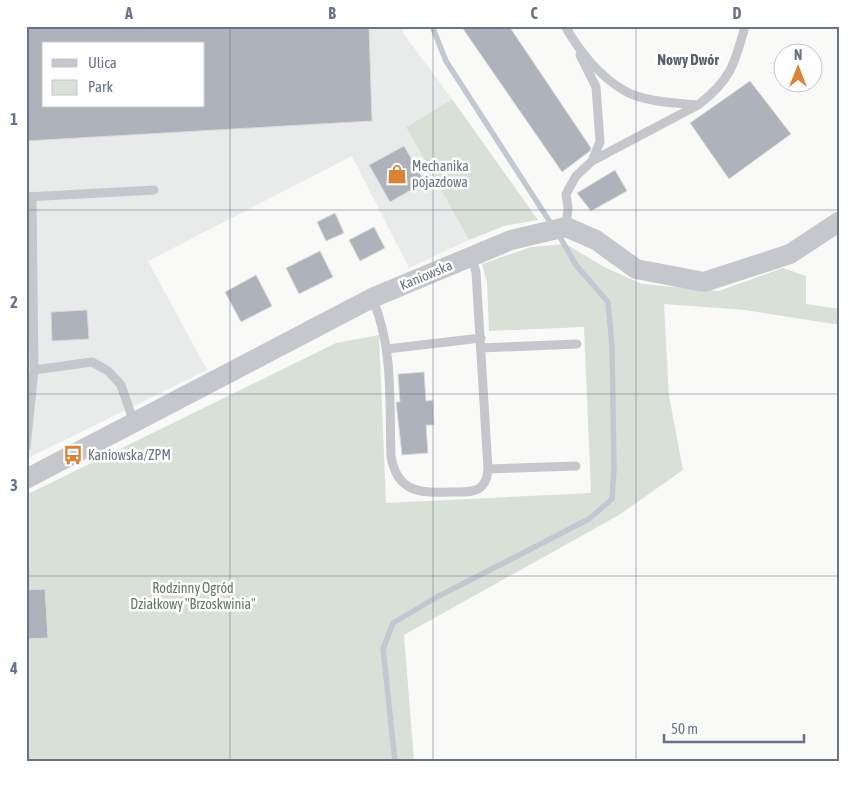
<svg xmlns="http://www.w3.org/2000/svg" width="866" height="787" font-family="'Asap Condensed',sans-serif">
	<rect width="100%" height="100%" fill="#f9f9f7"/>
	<path fill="#e9eaea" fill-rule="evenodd" d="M26,26h377v7l49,66 -46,28 63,113 -60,28 -57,-112 -204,105 59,109 -181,89zM44,44h160v62h-160z"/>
	<path fill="#d9e0d8" d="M452,99l86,121 -34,6 -35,14 -63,-113z
		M566,244l38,23 38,17 77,7 64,-23 23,8v28l34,5v16l-95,-15 -81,-6 5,92 14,74 -64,45 -215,120 10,126h-388v-266l310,-152 43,-8 7,168 205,-10 -7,-166 -95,4 -2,-49 -5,-18 49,-17z"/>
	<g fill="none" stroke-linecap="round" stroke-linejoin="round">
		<path stroke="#c2c8cf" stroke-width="5.5" d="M432,26l14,35 104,161
			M395,761l-12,-112 10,-26 44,-26 152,-78 23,-20 2,-31 -2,-122 -4,-44 -32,-37 -15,-26"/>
	</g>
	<path fill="#aeb3bb" stroke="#dadbd9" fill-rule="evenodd" d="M26,26h343l3,95 -346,20zM44,44h160v62h-160z
		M461,26h48l82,122 -1,3 -28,21z
		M750,81l41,53 -62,45 -39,-56z
		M404,146l21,36 -35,20 -21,-37z
		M615,170l12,21 -36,20 -14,-18z
		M335,213l9,20 -18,8 -9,-19z
		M374,227l11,21 -25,13 -11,-21z
		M320,251l13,26 -34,17 -13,-26z
		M256,275l16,31 -31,16 -16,-30z
		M87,310l2,29 -37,2 -1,-29z
		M424,372l2,29 7,-1 1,25h-8l2,28 -26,2 -6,-53h4l-2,-28z
		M45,589l3,49 -22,1v-49z"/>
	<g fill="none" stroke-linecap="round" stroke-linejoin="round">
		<path stroke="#c5c7cc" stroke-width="9" d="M565,26c14,25 35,51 60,65 19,11 52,12 73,14 32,-24 37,-41 47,-79
			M592,161l106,-56
			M26,197l128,-7
			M566,227l2,-19 -2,-14 10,-18 16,-15 8,-19 -4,-55 -16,-32
			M372,298c22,49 17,105 19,158 6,37 29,37 61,36 8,0 19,1 26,-3 8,-5 9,-11 10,-20l-12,-197 -5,-16
			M481,348l96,-4
			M387,349l94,-11
			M34,370l58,-8 16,9 13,14 13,38
			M26,447l8,-77 -2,-173
			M488,469l88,-3"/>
		<path stroke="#c5c7cc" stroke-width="20" d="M26,479l346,-181 139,-58 55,-13 30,13 40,29 68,13 86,-28 50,-33"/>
	</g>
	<path fill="none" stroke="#6a7386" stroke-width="1" stroke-opacity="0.55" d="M230,26v735M433,26v735M636,26v735M26,210h814M26,394h814M26,576h814"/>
	<defs>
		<symbol id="shop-bare" viewBox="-9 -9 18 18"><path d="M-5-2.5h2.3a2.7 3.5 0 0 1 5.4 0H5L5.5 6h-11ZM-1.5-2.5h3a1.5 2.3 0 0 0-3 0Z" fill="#da8236" stroke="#fff" stroke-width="2.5" paint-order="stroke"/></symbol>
		<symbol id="bus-bare" viewBox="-9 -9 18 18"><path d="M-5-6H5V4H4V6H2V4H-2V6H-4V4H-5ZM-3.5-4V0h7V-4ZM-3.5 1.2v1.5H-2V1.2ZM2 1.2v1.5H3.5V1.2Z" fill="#da8236" stroke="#fff" stroke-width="2.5" paint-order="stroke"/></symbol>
	</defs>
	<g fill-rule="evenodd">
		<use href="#shop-bare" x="383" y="160" width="28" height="28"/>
		<use href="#bus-bare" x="59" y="441" width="28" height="28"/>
	</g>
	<g text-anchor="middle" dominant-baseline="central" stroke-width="5" stroke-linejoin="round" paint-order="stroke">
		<g font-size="14" fill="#6a7386" stroke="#fff" text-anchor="start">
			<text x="412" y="166">Mechanika<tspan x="412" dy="16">pojazdowa</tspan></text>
			<text x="88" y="455">Kaniowska/ZPM</text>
		</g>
		<g font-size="14" fill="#6a7386" stroke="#fff">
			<text transform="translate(426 275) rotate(-23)">Kaniowska</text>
		</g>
		<g font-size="14" fill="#647965" stroke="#fff">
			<text x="193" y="588">Rodzinny Ogród<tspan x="193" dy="16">Działkowy "Brzoskwinia"</tspan></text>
		</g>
		<g font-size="15" font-weight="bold" fill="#575e6c" stroke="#fff">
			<text x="688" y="59">Nowy Dwór</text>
		</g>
	</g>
	<rect width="866" height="787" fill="none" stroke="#ffffff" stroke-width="55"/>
	<rect x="42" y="42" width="162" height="65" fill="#ffffff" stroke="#c3c7cf"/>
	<rect x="52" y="59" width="25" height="8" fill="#c5c7cc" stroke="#c3c7cf"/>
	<text x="88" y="68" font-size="15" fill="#6a7386">Ulica</text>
	<rect x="52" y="80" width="25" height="15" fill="#d9e0d8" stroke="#c3c7cf"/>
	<text x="88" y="92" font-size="15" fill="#6a7386">Park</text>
	<g transform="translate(798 68)"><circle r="24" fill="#ffffff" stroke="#c3c7cf"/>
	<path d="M0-4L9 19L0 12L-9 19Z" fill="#da8236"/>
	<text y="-8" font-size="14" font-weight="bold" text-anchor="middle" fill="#6a7386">N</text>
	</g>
	<path d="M664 734v8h140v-8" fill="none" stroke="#6a7386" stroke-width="2.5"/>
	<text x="671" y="734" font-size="15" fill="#6a7386" stroke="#ffffff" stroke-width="4" paint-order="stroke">50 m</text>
	<rect x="28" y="28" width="810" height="732" fill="none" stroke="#6a7386" stroke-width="2"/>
	<g font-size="16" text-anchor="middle" font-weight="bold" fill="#6a7386">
		<text x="129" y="19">A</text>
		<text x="332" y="19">B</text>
		<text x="534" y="19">C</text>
		<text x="737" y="19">D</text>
		<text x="14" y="125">1</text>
		<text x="14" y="308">2</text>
		<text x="14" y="491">3</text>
		<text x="14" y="674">4</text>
	</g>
</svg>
